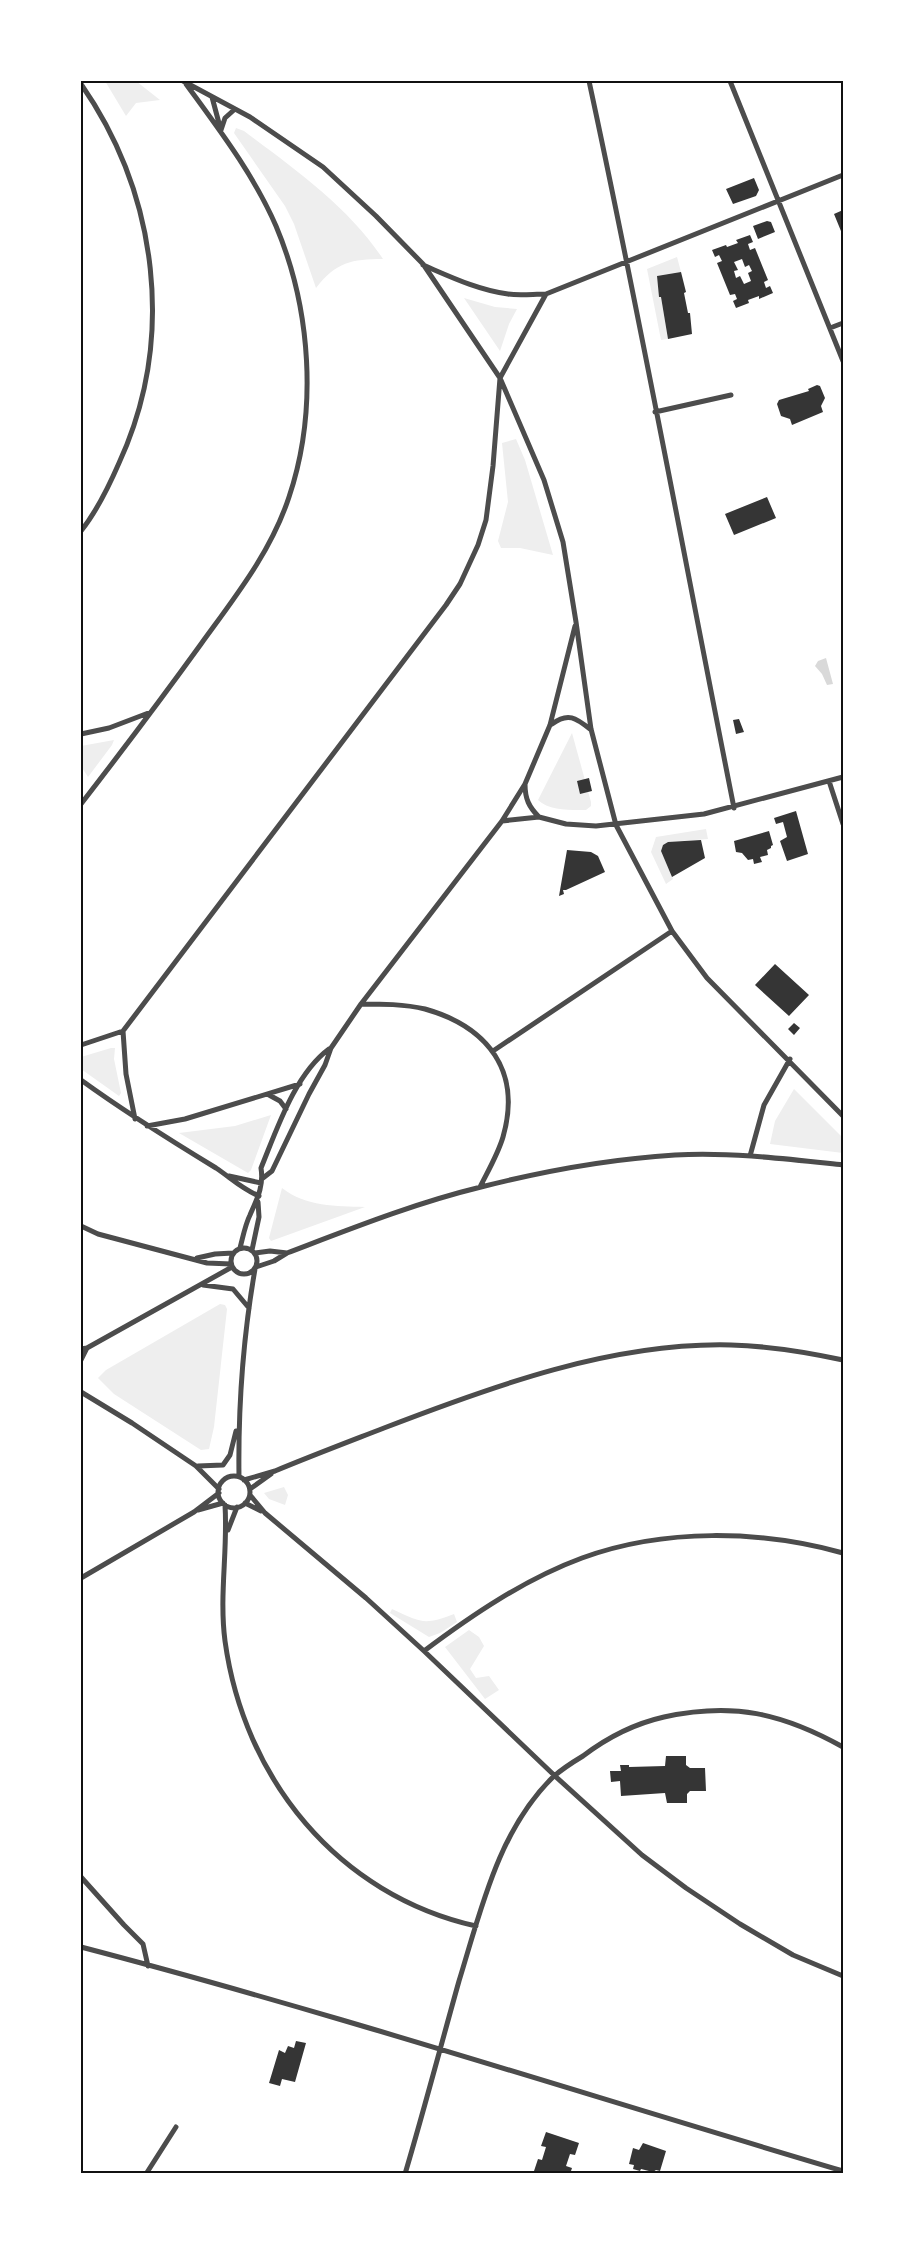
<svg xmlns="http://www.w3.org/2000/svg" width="924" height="2255" font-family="Georgia,serif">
	<rect width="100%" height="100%" fill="#fff"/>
	<path fill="#eee" d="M105,81h31l24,19 -24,3 -10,13z
		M236,128l8,3c49,37 104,75 139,128 -31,0 -47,3 -67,29l-22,-64 -9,-18 -51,-73z
		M677,257l4,15 -24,4 2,21h2l7,42 -7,1 -14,-71z
		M464,298l31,9 22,2 -8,15 -9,27z
		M516,439l9,21 28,95 -33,-7h-19l-3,-7 10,-39 -6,-59z
		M572,733l19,69v4l-5,4c-15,0 -37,1 -48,-10z
		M114,740l-2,5 -24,32 -7,-11v-20z
		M706,829l2,10 -40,3 -5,3 -2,6 12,28 -7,5 -15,-32 5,-15z
		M111,1048h4l-1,11 7,34 -2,3 -38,-27v-12z
		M794,1089l49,49v15l-73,-9 5,-23z
		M271,1115l-20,55 -3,3 -69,-40 56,-7z
		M282,1188c24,19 54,18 83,19l-94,34 -2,-3z
		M220,1304l5,1 2,4 -13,118 -5,22 -8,1 -87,-56 -16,-16 8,-8z
		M284,1487l4,8 -3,10 -16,-6 -5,-6z
		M392,1609c29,13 31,17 62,5l3,8 -17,11 -11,4 -39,-24z
		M469,1630l10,7 5,9 -14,23 6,9 13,-2 10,14 -14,9 -40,-52z"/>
	<path fill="#d9d9d9" d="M826,658l7,26 -6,1 -5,-11 -7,-8 3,-5z"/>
	<path fill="#353535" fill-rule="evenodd" d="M754,178l5,12 -3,6 -23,8 -7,-15z
		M843,210v26l-9,-22z
		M767,221l4,1 4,10 -17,7 -5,-13z
		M750,235l3,7 -5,2 2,6 5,-2 13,32 -4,2 2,6 4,-2 3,7 -14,6v-3l-11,4 1,3 -13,5 -3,-7 4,-2 -2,-5 -5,1 -13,-32 5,-2 -3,-6 -4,2 -3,-7 14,-5 1,2 11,-4 -2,-3zM742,259l3,8 4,-2 3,6 -4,2 3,8 -7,3 -4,-8 -4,2 -2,-7 4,-1 -4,-8z
		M681,272l5,20 -2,1 4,20h2l2,21 -24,5 -7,-42h-2l-2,-21z
		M817,385l3,1 5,12 -4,8 2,6 -31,13 -2,-6 -9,-3 -4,-12 2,-4 30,-9 -1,-2z
		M767,497l9,21 -42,17 -9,-21z
		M739,719l5,13 -8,2 -3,-14z
		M589,778l3,13 -12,3 -3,-13z
		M796,811l12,43 -21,7 -7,-20 7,-4 -4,-15 -7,2 -2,-6z
		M769,831l4,14 -2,1v2l-4,2 1,5 -8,2 2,5 -8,2 -1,-5 -5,1 -6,-7 -6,-1 -2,-11z
		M701,840l4,18 -33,19 -11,-26 2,-6 5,-3z
		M567,850l24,2 7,4 7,16 -39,18h-3l1,4 -5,2z
		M775,964l34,31 -20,21 -34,-31z
		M794,1023l6,5 -6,7 -6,-6z
		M666,1756h20v9l4,3h15l1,23h-16l-3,3v9h-20l-2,-10 -44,3 -1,-15 -9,1 -1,-11h11l-1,-6h9v2l36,-1z
		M296,2041l10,2 -11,39 -13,-3 -2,7 -11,-3 10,-33 6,3 3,-7 6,2z
		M546,2132l33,11 -4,12 -5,-1 -4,12 6,2 -2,6h-26l-10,-3 4,-12 4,1 4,-13 -5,-1z
		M643,2143l23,8 -6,20 -4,-1 -3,2 -12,-3 -1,2 -7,-2 1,-4 -5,-1 4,-16 6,2z"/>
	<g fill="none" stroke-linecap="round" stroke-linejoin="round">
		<path stroke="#4c4c4c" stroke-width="5" d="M183,81l67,36 73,50 53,49 47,48 77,114 44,102 19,62 13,80 15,107 25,96 56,106 35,47 136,138
			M589,81c52,241 97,485 145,727
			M730,81l113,280
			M81,84c77,111 95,255 38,379 -10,23 -22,48 -38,68
			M212,97l8,30
			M221,130l4,-12 10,-9
			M423,265c28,12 55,25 85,29 12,2 25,0 38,0l297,-119
			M830,328l13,-5
			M655,412l76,-17
			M552,724c16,-12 24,-6 38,5
			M81,734l28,-6 42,-16
			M829,781l14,43
			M525,784c0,15 4,23 14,33
			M81,804c41,-53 81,-106 120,-160 34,-47 70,-92 88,-147 29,-86 22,-188 -13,-271 -22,-51 -58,-98 -90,-142
			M502,821l37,-4 27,7 30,2 108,-12 139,-37
			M361,1004c21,0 43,0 64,5 63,18 97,62 78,128 -5,17 -15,34 -23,50
			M81,1045l42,-14
			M493,1051l179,-120
			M81,1080c44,32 89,60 135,88 15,10 26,21 43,28
			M269,1095l11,6 6,8
			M135,1119l-9,-45 -3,-43 323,-426 14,-21 18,-39 8,-25 7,-54 7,-88 46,-84
			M147,1126l38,-7 115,-35
			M750,1156l14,-51 26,-46
			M229,1176l32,7
			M263,1178l9,-7 37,-77 16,-29 6,-17 30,-44 141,-183 23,-37 25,-59 25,-99
			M81,1226l17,8 109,29 24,1
			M231 1261a13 13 0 1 1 26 0a13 13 0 1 1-26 0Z
			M240,1248c3,-11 5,-23 10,-33 7,-16 14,-29 11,-47 16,-39 34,-94 68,-119
			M252,1250l7,-33 -1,-15
			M255,1253l15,-2 17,2
			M197,1258l18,-4 18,-1
			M256,1267l18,-6 13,-8c63,-24 128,-50 194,-66 63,-16 129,-28 194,-32 56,-3 112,4 168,10
			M203,1285l30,4 16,19
			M81,1349l6,-1 145,-81
			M81,1360l6,-12
			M81,1392l51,31 64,43 23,23
			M198,1466l25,-1 7,-10 6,-24
			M218 1492a16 16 0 1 1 32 0a16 16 0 1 1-32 0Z
			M239,1477c-1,-70 4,-139 16,-208
			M244,1480l31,-9c36,-15 73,-29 109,-43 109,-42 229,-86 347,-83 38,1 75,7 112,15
			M250,1489l21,-15
			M250,1495l15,18 101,85 58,53 131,125 87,79 44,33 54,36 53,31 50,21
			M245,1503l16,8
			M225,1505c3,45 -6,90 0,136 19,138 113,254 251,285
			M198,1510l25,-7
			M228,1530l9,-23
			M81,1578l113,-66 25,-19
			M424,1651c48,-36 101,-72 158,-93 82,-30 178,-28 261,-5
			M81,1877l43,48 19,19 5,22
			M81,1947c256,67 508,149 762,224
			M146,2174l30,-47
			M405,2174c19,-64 36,-129 54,-193 22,-71 39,-150 94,-204 9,-8 20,-15 30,-21 25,-19 50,-32 81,-39 69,-15 118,-4 179,30"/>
	</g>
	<rect width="924" height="2255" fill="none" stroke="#ffffff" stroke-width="165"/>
	<rect x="82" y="82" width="760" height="2090" fill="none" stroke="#111" stroke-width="2"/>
</svg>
